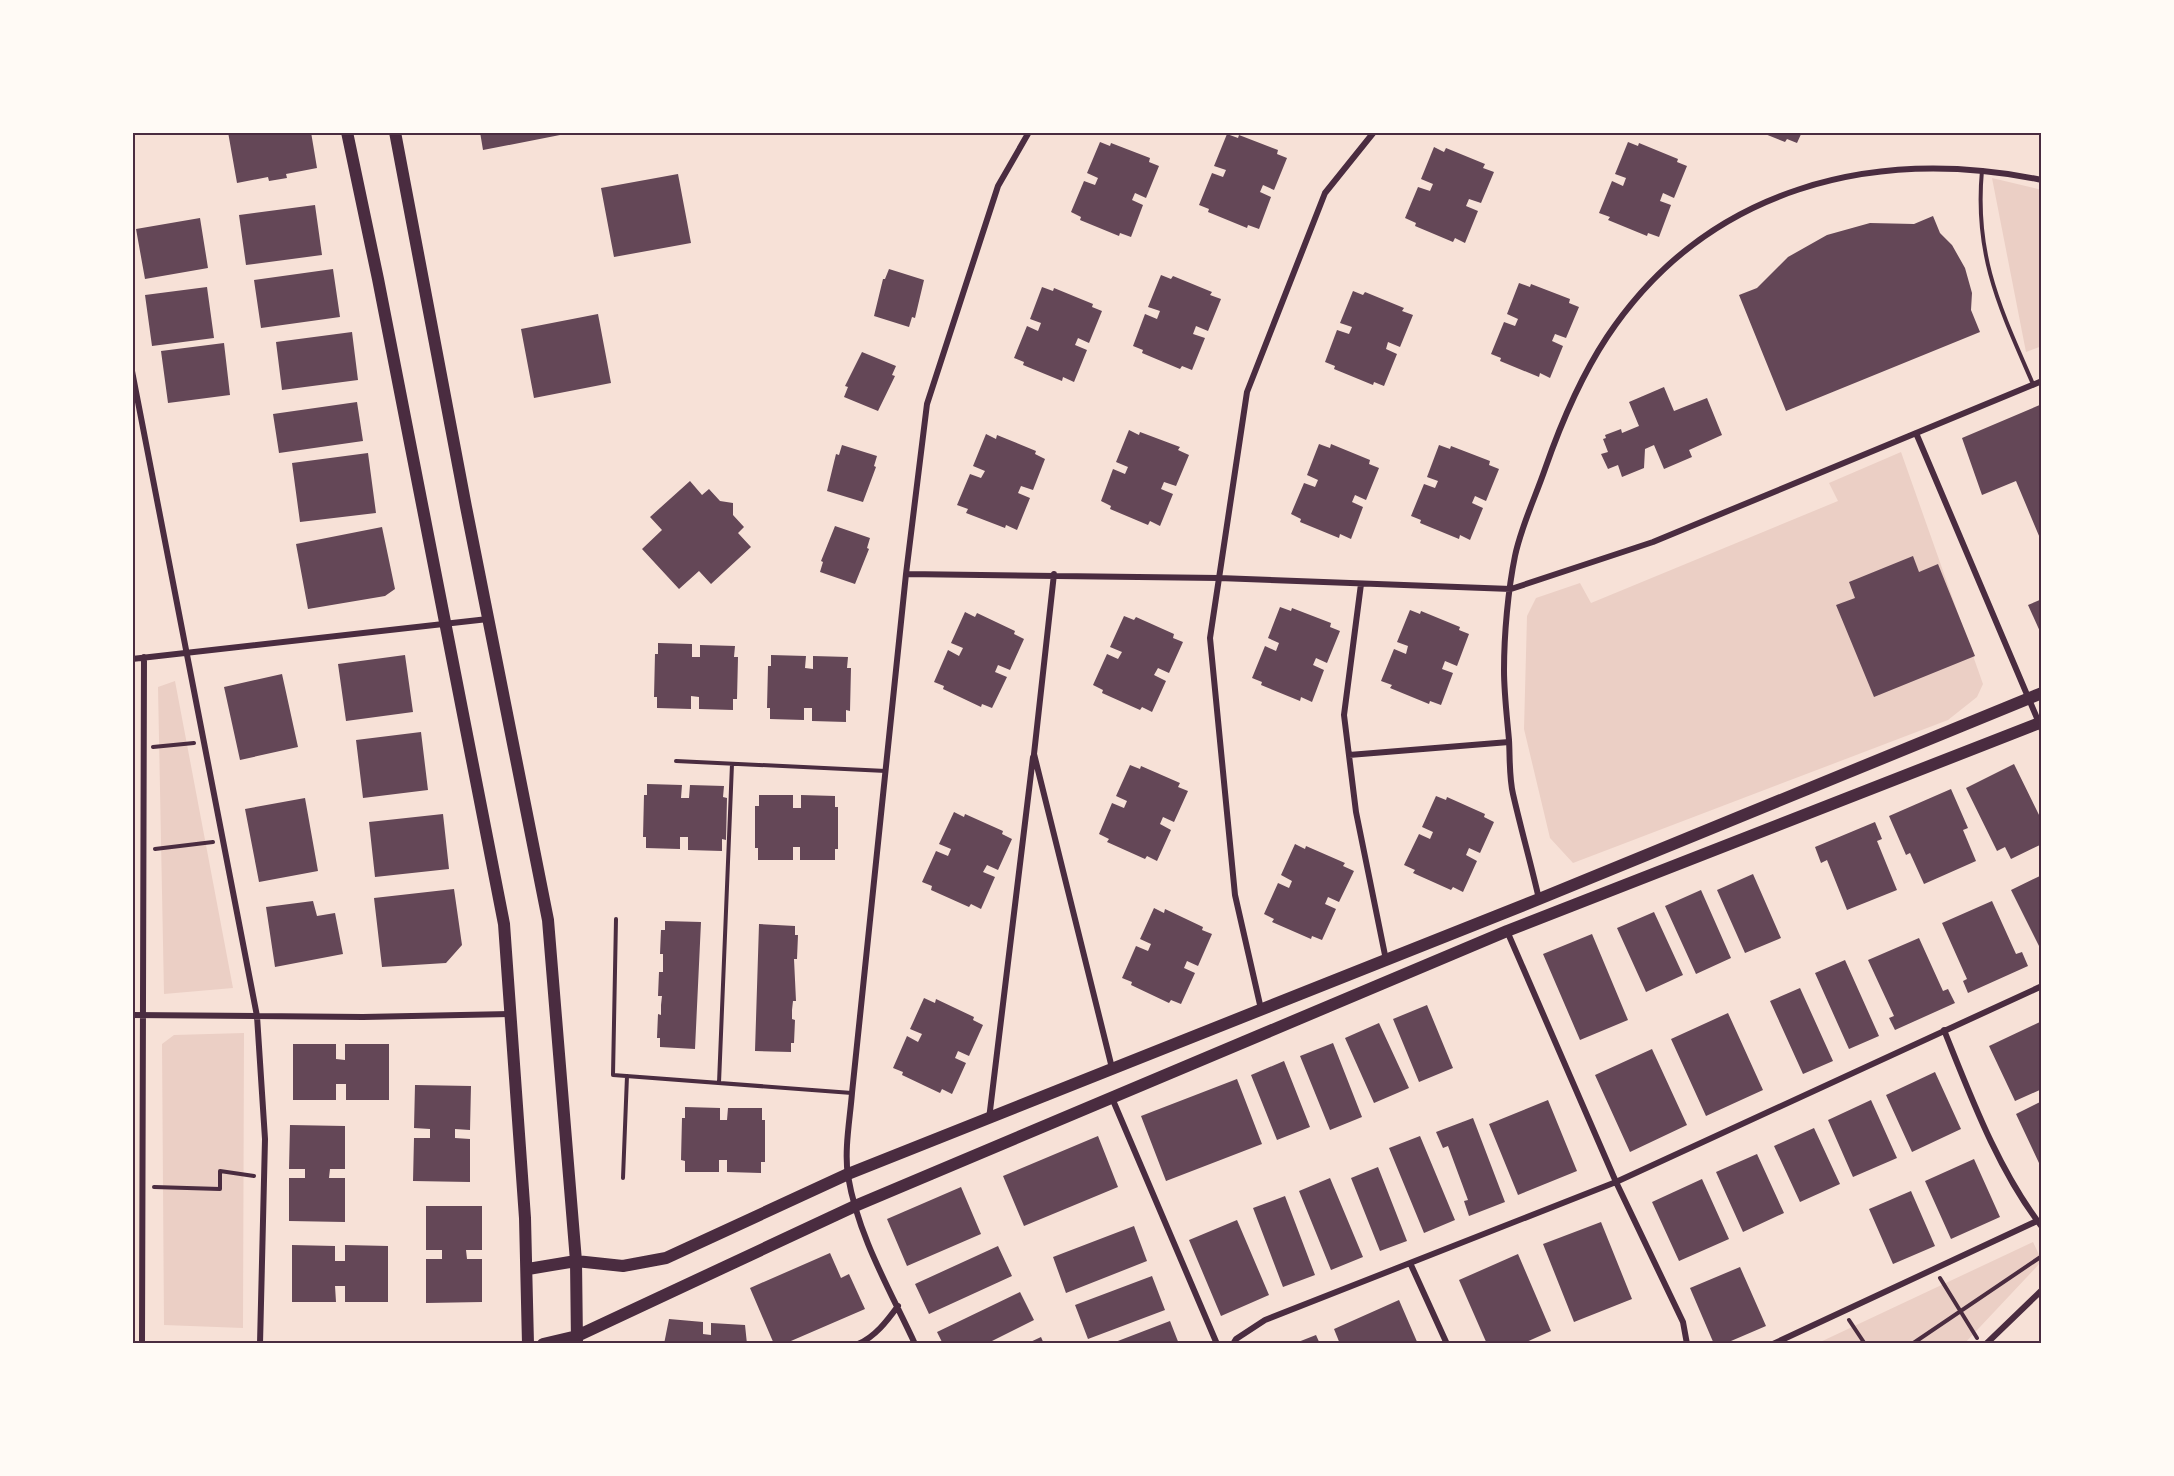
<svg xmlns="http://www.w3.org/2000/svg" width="2174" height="1476" font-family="Georgia,serif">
	<rect width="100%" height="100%" fill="#f7e1d7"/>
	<path fill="#ebcfc5" d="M1992,178l50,12v156l-16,6z
		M1901,452l82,232 -6,13 -29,23 -375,143 -23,-25 -26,-109 3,-113 9,-18 44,-15 11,20 247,-102 -9,-18z
		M175,681l58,307 -69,6 -6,-307z
		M244,1033l-1,295 -79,-3 -2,-281 12,-9z
		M2033,1242l9,19 -78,83h-148z"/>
	<path fill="#644757" d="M228,132h83l6,36 -31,6 1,4 -18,3 -1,-4 -31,6z
		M480,132h79l1,3 -77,15z
		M1760,132h42l-5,11 -10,-4 -2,3z
		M1227,134l11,4 1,-3 39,15 -1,4 10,4 -13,32 -11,-5 -3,7 11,5 -12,32 -11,-4 -1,3 -39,-16 1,-3 -10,-4 13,-32 11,4 3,-7 -12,-4z
		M1100,142l10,4 1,-3 39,15 -1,4 10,4 -13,32 -11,-5 -3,7 11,5 -12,32 -11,-4 -1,3 -39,-16 1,-3 -10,-5 13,-31 11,4 3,-7 -11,-5z
		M1628,142l10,4 1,-3 39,16 -1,3 10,4 -13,32 -11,-5 -3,8 11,4 -12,32 -11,-4 -1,3 -39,-16 2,-3 -11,-4 13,-32 11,5 3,-8 -11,-4z
		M1434,147l10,5 2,-4 39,16 -2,4 11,4 -13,31 -12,-4 -3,7 12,5 -13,32 -10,-5 -2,4 -38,-16 1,-3 -11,-5 13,-31 12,4 3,-7 -12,-5z
		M678,174l13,69 -77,14 -13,-69z
		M315,205l7,50 -76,10 -7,-50z
		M1933,216l7,17 12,12 13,23 7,25 -1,17 9,22 -194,79 -47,-116 18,-7 31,-31 39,-22 43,-12 44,1z
		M200,218l8,50 -63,11 -9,-50z
		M333,269l7,48 -79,11 -7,-48z
		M889,269l35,11 -9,38 -3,-1 -3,10 -35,-11 9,-37h2z
		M1161,275l10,4 2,-3 39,16 -2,3 11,4 -13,32 -12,-5 -3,8 12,4 -13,32 -10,-4 -2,3 -38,-16 1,-3 -10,-4 12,-32 12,5 3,-8 -12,-4z
		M1519,283l11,4 1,-3 39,15 -1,4 10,4 -13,31 -11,-4 -3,7 11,5 -13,32 -10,-5 -1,4 -39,-16 1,-3 -10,-4 13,-32 11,4 3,-7 -11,-5z
		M207,287l7,51 -62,8 -7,-51z
		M1042,287l11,4 1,-3 39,16 -1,3 10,4 -13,32 -11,-5 -3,7 12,5 -13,32 -11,-5 -1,4 -39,-16 1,-3 -10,-4 13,-32 11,5 3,-8 -11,-4z
		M1353,291l10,4 2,-3 39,16 -2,3 11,4 -13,32 -12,-5 -2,7 11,5 -13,32 -10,-4 -1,3 -39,-16 1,-3 -10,-4 12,-32 12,4 3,-7 -12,-4z
		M598,314l13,69 -77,15 -13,-69z
		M352,332l6,48 -76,10 -6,-48z
		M224,343l6,52 -62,8 -7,-52z
		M862,352l34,14 -4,9 3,1 -17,35 -34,-14 4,-10 -3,-1z
		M1664,387l10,24 33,-13 15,37 -33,15 3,7 -28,12 -10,-24 -9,4 -1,19 -22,9 -4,-12 -10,4 -7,-15 7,-2 -5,-13 3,-1 -1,-3 16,-6 1,4 17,-7 -10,-24z
		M357,402l6,39 -84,12 -6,-39z
		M2042,404v139l-26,-62 -34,14 -20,-57z
		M1129,430l10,5 1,-3 40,15 -2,3 11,5 -13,31 -12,-4 -3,7 12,5 -13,32 -10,-5 -2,4 -38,-16 1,-3 -10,-5 12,-32 12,5 3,-7 -12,-5z
		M986,434l10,5 1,-4 39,16 -1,3 10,5 -12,31 -12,-4 -3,7 12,5 -13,32 -11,-5 -1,3 -39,-15 2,-4 -11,-4 13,-31 11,4 4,-7 -12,-5z
		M1319,444l11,4 1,-4 39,16 -1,4 10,4 -13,32 -11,-5 -3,7 11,5 -12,32 -11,-5 -1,4 -39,-16 1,-3 -10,-5 13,-31 11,4 3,-7 -11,-5z
		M842,445l35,11 -3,10 2,1 -13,35 -36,-11 9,-37 3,1z
		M1439,445l11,4 1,-3 39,15 -1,4 10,4 -13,32 -11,-5 -3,7 11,5 -13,32 -10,-5 -1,4 -39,-16 1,-3 -10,-4 13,-32 11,4 3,-7 -11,-4z
		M368,453l8,60 -76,9 -8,-59z
		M690,481l12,14 7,-6 11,12 13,2v12l11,12 -6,6 13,14 -40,37 -12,-13 -20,18 -37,-40 20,-19 -12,-13z
		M835,526l35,12 -3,10 2,1 -14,35 -35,-12 3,-10 -2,-1z
		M382,527l13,62 -10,7 -77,13 -12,-65z
		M1913,556l6,16 19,-8 37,92 -101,41 -38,-92 19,-7 -6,-16z
		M2042,599v37l-14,-31z
		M1280,607l11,4 1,-3 39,15 -1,4 10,4 -13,32 -11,-5 -3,7 11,5 -12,32 -11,-5 -1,4 -39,-16 1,-3 -10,-4 13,-32 11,5 3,-8 -11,-5z
		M1410,610l10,4 1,-3 39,16 -1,3 10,4 -12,32 -12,-5 -3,8 11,4 -12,32 -11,-4 -1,3 -39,-16 2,-3 -11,-4 13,-32 12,5 2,-8 -11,-4z
		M965,612l10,5 2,-4 38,18 -1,3 10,5 -14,31 -12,-5 -3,7 12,5 -15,31 -10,-4 -1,3 -38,-18 1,-3 -10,-4 14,-32 11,6 4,-8 -12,-5z
		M1124,616l10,4 2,-3 38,17 -1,4 10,4 -14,31 -11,-5 -4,7 12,6 -14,31 -10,-5 -2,3 -38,-17 1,-3 -10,-5 14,-31 11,5 4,-7 -12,-5z
		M658,643l34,1v13h8v-12l35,1 -1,11h4l-1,42h-4v11l-34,-1v-12l-8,-1v13l-34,-1v-11h-3l1,-43h3z
		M405,655l8,57 -67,9 -8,-57z
		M771,655l35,1 -1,12 8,1v-13l35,1 -1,11h4l-1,43 -4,-1v12l-34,-1v-13h-8v12l-34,-1v-11h-3l1,-42h3z
		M282,674l16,73 -58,13 -16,-73z
		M421,732l7,58 -65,8 -7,-58z
		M2014,764l28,57v23l-31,15 -6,-12 -8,4 -31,-63z
		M1130,765l10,4 1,-3 39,17 -2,4 10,4 -14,31 -11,-5 -3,7 11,6 -14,31 -10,-5 -2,3 -38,-17 2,-3 -10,-5 13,-31 12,5 3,-7 -11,-5z
		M647,784l35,1 -1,13h8l1,-13 34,1 -1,11 4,1 -1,42 -4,-1v12l-34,-1v-13h-8v12l-34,-1v-11h-3l1,-42h3z
		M1951,789l17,39 -5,2 13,31 -52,23 -14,-31 -4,2 -17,-39z
		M759,795h34v13h8v-13l34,1v11h3v42h-3v11h-35v-13h-7v13h-35v-12h-3v-42h4z
		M1436,796l10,4 1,-3 38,17 -1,3 10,5 -14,31 -11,-5 -3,7 11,6 -14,31 -10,-5 -2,3 -38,-17 2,-3 -11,-5 15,-31 11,5 3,-7 -11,-5z
		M305,798l13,73 -59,11 -14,-73z
		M954,812l10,5 1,-3 38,17 -1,3 10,5 -14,31 -11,-5 -4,7 12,5 -14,32 -10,-5 -2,3 -38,-17 1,-4 -10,-4 14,-31 12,5 3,-7 -12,-5z
		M443,814l6,55 -74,8 -6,-55z
		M1875,822l7,17 -5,2 20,49 -50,20 -20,-50 -6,3 -6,-16z
		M1295,844l10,5 1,-3 39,17 -2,3 11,5 -15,31 -11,-5 -3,7 11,5 -14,31 -10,-4 -1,3 -39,-17 2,-3 -10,-5 14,-31 11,5 3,-7 -11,-6z
		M1753,874l28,64 -36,15 -28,-63z
		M2042,875v77l-31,-62z
		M454,889l8,56 -16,18 -64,4 -8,-69z
		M1701,890l30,68 -35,16 -31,-68z
		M313,901l4,15 18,-3 8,41 -68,13 -9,-60z
		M1992,901l24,53 6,-2 6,14 -60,27 -5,-12 4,-2 -25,-56z
		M1154,908l10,5 1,-4 38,18 -1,3 10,4 -14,32 -11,-5 -3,7 11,5 -14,31 -10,-4 -2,3 -38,-18 1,-3 -10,-4 14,-32 12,5 3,-7 -11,-5z
		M1654,912l29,63 -37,17 -29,-64z
		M665,921l36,1 -6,127 -35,-2v-9h-3l1,-24 3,1v-10l1,-9h-4l1,-24h4v-18h-3l1,-24h4z
		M759,924l36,2v9h3l-1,24h-3l2,42h-3l-1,9v9l3,1 -1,23h-3v9l-36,-1z
		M1592,934l36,86 -48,20 -37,-86z
		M1919,938l24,53 5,-2 7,14 -60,27 -6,-12 5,-2 -26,-56z
		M1845,960l34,76 -30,13 -34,-76z
		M1800,988l33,73 -30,13 -33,-73z
		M924,998l11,5 1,-4 38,18 -1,3 10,5 -14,31 -11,-5 -3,7 11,5 -14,31 -10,-5 -2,4 -38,-18 1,-3 -10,-4 14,-32 11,6 4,-8 -12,-5z
		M1427,1005l26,63 -34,14 -26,-63z
		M1728,1013l35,77 -57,26 -35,-77z
		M2042,1021v68l-27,12 -26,-55z
		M1379,1023l30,65 -35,15 -29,-65z
		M1333,1043l29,74 -32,13 -30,-74z
		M293,1044h43v15l9,1v-16h44v56h-43v-16h-10v16h-43z
		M1652,1049l35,76 -57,27 -35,-77z
		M1284,1061l26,66 -33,13 -26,-65z
		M1935,1072l26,57 -49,23 -26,-57z
		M1237,1079l25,65 -96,37 -25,-65z
		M415,1085l56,1 -1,44 -15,-1v9l15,1v43l-57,-1 1,-43h16v-9l-16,-1z
		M1548,1100l29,71 -59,24 -29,-71z
		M1871,1100l26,58 -44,19 -25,-57z
		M2042,1101v61l-3,1 -23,-49z
		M685,1107l35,1v12h7l1,-12h34v12h3v42h-4v11l-34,-1v-12h-8v12h-34v-11l-4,-1 1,-42h3z
		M1473,1118l32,84 -36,14 -5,-15 4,-1 -20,-54 -5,2 -7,-16z
		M290,1125l55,1v43h-15l-1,9h16v44l-56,-1v-43h16v-9h-16z
		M1814,1128l26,56 -40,18 -26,-56z
		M1098,1136l20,51 -94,39 -21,-50z
		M1420,1136l35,84 -31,13 -35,-85z
		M1757,1154l27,59 -41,19 -27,-60z
		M1974,1159l26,58 -49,22 -26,-58z
		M1378,1167l29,74 -27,10 -29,-73z
		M1330,1178l33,79 -32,13 -32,-79z
		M1702,1179l27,60 -50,22 -27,-59z
		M961,1187l20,47 -74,32 -20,-47z
		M1911,1191l24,55 -42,18 -24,-55z
		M1285,1196l30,79 -32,12 -30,-79z
		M426,1206h56v44h-16l1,9h15v43l-56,1v-44h16v-9h-16z
		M1237,1220l32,75 -48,21 -32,-76z
		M1601,1222l31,77 -58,23 -31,-78z
		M1134,1226l13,35 -81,32 -13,-36z
		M292,1245l43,1v15h10v-16l43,1v56h-43v-16h-10l1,16h-44z
		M998,1246l14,30 -83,38 -14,-30z
		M830,1253l11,25 8,-4 16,35 -81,35h-10l-24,-56z
		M1518,1254l33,77 -29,13h-35l-28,-64z
		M1740,1267l26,59 -42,18h-10l-24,-56z
		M1152,1276l13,34 -77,29 -13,-34z
		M1020,1292l14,28 -48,24h-43l-6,-12z
		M1399,1300l19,44h-78l-6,-15z
		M669,1319l34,3v12l8,1v-12l34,2 2,19h-83z
		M1170,1321l9,23h-69z
		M1316,1335l4,9h-27z
		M1041,1337l3,7h-18z"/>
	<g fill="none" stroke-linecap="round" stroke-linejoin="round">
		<path stroke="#4a2c40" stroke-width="4" d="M153,747l41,-4
			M155,849l58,-7
			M154,1187l66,2v-18l34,5
			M1940,1278l37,60
			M1849,1320l16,24
			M1912,1344l130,-88"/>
		<path stroke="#4a2c40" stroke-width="4" d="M1982,170c-8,86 18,138 51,214
			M676,761l210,10
			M616,919l-3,156 239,18
			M719,1083l13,-319
			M623,1178l4,-102"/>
		<path stroke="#4a2c40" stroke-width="6" d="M132,371l125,645 8,123 -5,205
			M1916,433l126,297
			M906,574l313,4 292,11 142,-47 389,-161
			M1054,574l-20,180 78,314
			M1361,584l-17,131 12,97 30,148
			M132,659l356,-40
			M1349,755l160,-13
			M1539,899c-8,-35 -18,-70 -26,-105 -4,-17 -3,-37 -4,-54 -2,-23 -5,-47 -5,-70 0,-35 4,-80 11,-114 6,-29 20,-58 30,-87 16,-46 35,-91 62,-132 100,-150 266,-191 435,-157
			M1507,931l109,251 67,140 4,22
			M1261,1009l-26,-114 -25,-257 37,-246 78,-199 49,-61
			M132,1015l231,2 147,-3
			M1944,1030c27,67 54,140 98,197
			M1112,1098l105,246
			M989,1119l44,-362
			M1411,1265l36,79
			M142,1344l2,-687
			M858,1344c17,-7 29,-23 40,-38
			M915,1344c-25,-54 -57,-108 -67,-168 -4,-26 2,-57 4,-83l54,-519 21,-170 71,-218 31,-54
			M1233,1344l3,-5 29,-19 351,-138 426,-196
			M1773,1344l264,-123
			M1986,1344l56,-54"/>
		<path stroke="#4a2c40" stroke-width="12" d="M347,132l31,147 126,645 21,294 3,126
			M395,132l71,375 82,413 28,341 1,82
			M528,1269l48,-8 47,5 43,-8 182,-84 691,-275 503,-206
			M543,1344l34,-8 278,-130 652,-275 535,-209"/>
	</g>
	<rect width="2174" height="1476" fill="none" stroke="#fffaf5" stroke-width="267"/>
	<rect x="134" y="134" width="1906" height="1208" fill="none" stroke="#4a2c40" stroke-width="2"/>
</svg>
